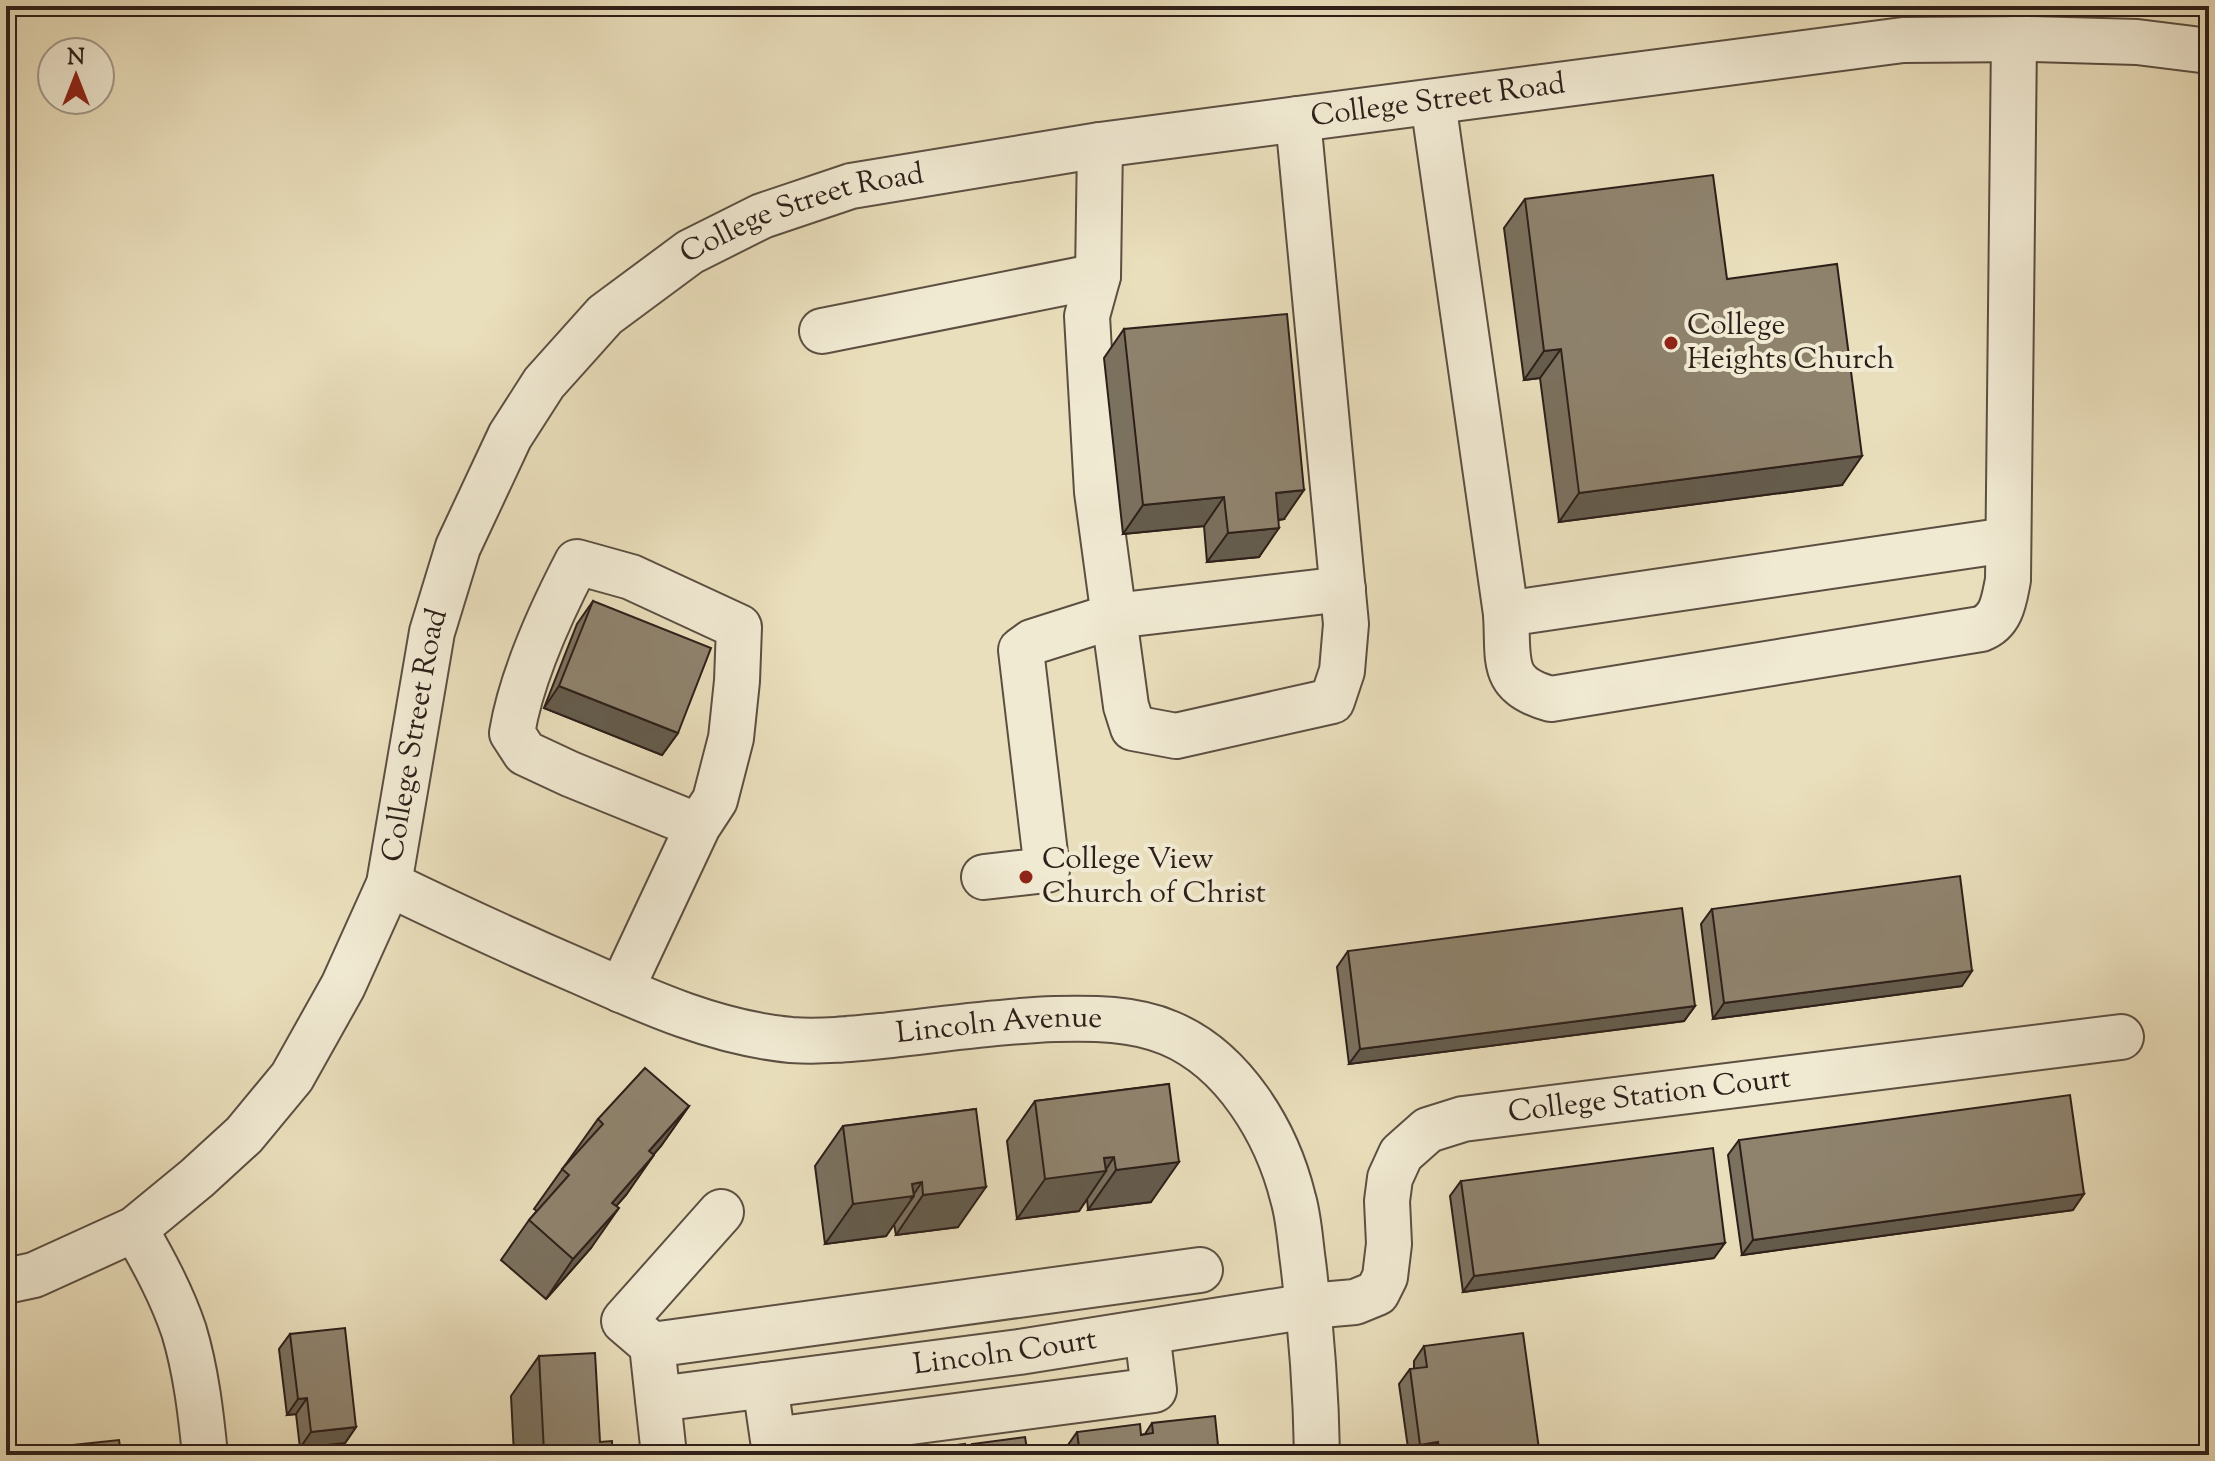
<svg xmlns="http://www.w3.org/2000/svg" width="2215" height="1461" font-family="'Sorts Mill Goudy',serif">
	<rect width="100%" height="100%" fill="#eadfbc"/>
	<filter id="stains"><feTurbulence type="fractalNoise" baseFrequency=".0025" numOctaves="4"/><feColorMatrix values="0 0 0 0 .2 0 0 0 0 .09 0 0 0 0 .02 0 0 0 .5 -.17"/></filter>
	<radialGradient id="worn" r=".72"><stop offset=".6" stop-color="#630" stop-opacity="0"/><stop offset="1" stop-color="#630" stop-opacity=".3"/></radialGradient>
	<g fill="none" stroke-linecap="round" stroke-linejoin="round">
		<defs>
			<g id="minor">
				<path d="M1433,102l73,512c3,46 -7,71 45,85l430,-70c21,-8 23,-29 27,-49l6,-541"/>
				<path d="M1100,145l-2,131 -11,40 10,176 29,214 7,22 43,8 156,-35 10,-30 4,-47 -48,-505"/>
				<path d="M822,331l276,-55"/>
				<path d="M1506,614l501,-74"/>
				<path d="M984,877l63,-7 -26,-220 11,-8 82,-26 229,-27"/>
				<path id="s1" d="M389,884c64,31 129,61 194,89 67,30 134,60 208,67 30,2 60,-1 90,-4 58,-6 116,-15 174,-17 38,-1 79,-1 114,14 65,27 108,100 124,165 6,20 7,43 10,64 8,64 13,128 14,193"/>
				<path d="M621,990l77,-164 17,-26 16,-62 6,-57 2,-54 -108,-50 -54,-15c-26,50 -56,116 -65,171l13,20 45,21 128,52"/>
				<path d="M135,1229c19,33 37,66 49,102 12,40 17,83 21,124"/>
				<path id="s2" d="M6,1281l28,-6 101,-46 62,-51 47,-43 48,-58 51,-91 46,-102 43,-252 26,-85 52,-111 34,-53 61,-68 85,-63 72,-36 89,-30 249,-41 803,-105 126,-1 108,3 72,9"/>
				<path d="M652,1345l548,-75"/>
				<path d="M765,1385l8,55 381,-50 -7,-58"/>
				<path id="s3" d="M658,1399l361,-47 290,-46 46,-4 22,-9 8,-16 4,-33 -2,-43 3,-23 11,-24 27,-24 35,-11 658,-82"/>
				<path d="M664,1455l-12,-110 -28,-24 97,-109"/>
			</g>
		</defs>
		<use href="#minor" stroke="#5c4f42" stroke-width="48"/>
		<use href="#minor" stroke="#f1ead3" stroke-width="44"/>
	</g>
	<path fill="#7b715f" stroke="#2d1f19" stroke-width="2" d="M1525,199l202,80 115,206 -283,37 -19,-144 -16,2 -20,-152z
		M1124,329l160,190 -5,1 -20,37 -52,5 -3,-36 -81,8 -19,-176z
		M593,601l85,132 -16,22 -118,-47 33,-84z
		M1712,909l250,77 -249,33 -12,-95z
		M1348,951l347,55 -11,15 -335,43 -12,-97z
		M1169,1084l-18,118 -63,8 -1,-11 -8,12 -62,8 -10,-78 28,-40z
		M689,1106l-28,40 -8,9 -27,40 -10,11 -25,42 -45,51 -45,-39 28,-40 8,-9 -3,-2 64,-90z
		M976,1109l-18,118 -62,8 -2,-11 -8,12 -61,8 -10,-78 28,-40z
		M1739,1140l334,70 -331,45 -14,-100z
		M1461,1181l253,77 -251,34 -13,-96z
		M290,1334l66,93 -11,16 -45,5 -4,-34 -9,1 -8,-66z
		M1424,1346l115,103 -4,6h-126l-10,-71 11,-15h4v-8z
		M539,1356l61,86 12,13h-98l-3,-59z
		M1152,1423l67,32h-158l16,-23 64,3 4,-1z
		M972,1444l56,11h-119l3,-4 54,2z
		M64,1446l56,1 13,8h-75z"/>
	<path fill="#645c4d" stroke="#2d1f19" stroke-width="2" d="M1561,349l-21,29 -16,2 20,-29z
		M1862,456l-20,29 -283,37 20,-29z
		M1304,490l-20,29 -28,3 20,-29z
		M1224,497l-20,29 -81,8 20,-29z
		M1279,528l-20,29 -52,5 21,-29z
		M559,686l119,47 -16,22 -118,-47z
		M1972,971l-10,15 -249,33 11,-16z
		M1695,1006l-11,15 -335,43 11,-15z
		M689,1106l-28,40 -40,45 28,-40z
		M654,1155l-28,40 -42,48 28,-40z
		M1114,1157l-9,14h1l-27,40 -62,8 28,-40 59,-21z
		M1179,1162l-28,40 -63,8 28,-40z
		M922,1182l-10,15 2,-1 -28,40 -61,8 28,-40 59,-20z
		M986,1187l-28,40 -62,8 27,-40z
		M2084,1194l-11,16 -331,45 11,-15z
		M619,1208l-28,40 -45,51 27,-40z
		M1725,1243l-11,15 -251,34 11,-16z
		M307,1398l-11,16 -9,1 11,-16z
		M356,1427l-11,16 -45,5 11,-16z
		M1438,1442l-9,13h-16l7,-10z
		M1539,1449l-4,6h-43z"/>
	<path fill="#8f836e" stroke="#2d1f19" stroke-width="2" d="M1713,175l14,104 110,-15 25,192 -283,37 -18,-144 -17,2 -19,-152z
		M1287,314l17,176 -28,3 3,35 -51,5 -4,-36 -81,8 -19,-176z
		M593,601l118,47 -33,85 -119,-47z
		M1960,876l12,95 -248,32 -12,-94z
		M1682,908l13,98 -335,43 -12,-98z
		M645,1068l44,38 -40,45 5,4 -42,48 7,5 -46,51 -44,-39 40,-45 -7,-6 41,-45 -5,-5z
		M1169,1084l10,78 -63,8 -2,-13 -10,1 2,13 -61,8 -10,-78z
		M2070,1095l14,99 -331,46 -14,-100z
		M976,1109l10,78 -63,8 -1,-13 -10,2 2,12 -61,8 -10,-78z
		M1713,1148l12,95 -251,33 -13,-95z
		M345,1328l11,99 -45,5 -4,-34 -9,1 -8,-65z
		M1523,1333l16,116 -47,6h-52l-2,-13 -18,3 -10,-76 17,-2 -3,-21z
		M595,1353l5,89 12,-1v14h-61v-3h-7l-5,-96z
		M1215,1416l4,39h-139l-3,-23 63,-8 1,11 12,-2 -1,-10z
		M1025,1437l3,18h-62l8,-1 -2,-10z
		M119,1440l1,7h12l1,8h-68l-1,-9z
		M965,1444l1,11h-53l-1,-4z"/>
	<g fill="#8f2418" stroke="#f1ead3" stroke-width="3">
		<circle cx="1671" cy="343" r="8"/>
		<circle cx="1026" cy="877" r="8"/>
	</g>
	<g text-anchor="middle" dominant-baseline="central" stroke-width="8" stroke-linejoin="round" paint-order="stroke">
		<g font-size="30" fill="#2d1f19" stroke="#f1ead3">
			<text stroke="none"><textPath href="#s2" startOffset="2070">College Street Road</textPath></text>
			<text stroke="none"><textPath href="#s2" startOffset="1422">College Street Road</textPath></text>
			<text stroke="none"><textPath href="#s2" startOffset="726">College Street Road</textPath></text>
			<text stroke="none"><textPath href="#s1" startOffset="642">Lincoln Avenue</textPath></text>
			<text stroke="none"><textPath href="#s3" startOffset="1132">College Station Court</textPath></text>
			<text stroke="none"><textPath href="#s3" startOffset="350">Lincoln Court</textPath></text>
		</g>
		<g font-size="30" fill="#2d1f19" stroke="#f1ead3" text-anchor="start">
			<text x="1687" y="326">College<tspan x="1687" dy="34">Heights Church</tspan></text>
			<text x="1042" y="860">College View<tspan x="1042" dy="34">Church of Christ</tspan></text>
		</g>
	</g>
	<rect width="2215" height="1461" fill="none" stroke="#eadfbc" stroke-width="32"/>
	<rect x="8" y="8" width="2199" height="1445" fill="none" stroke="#2d1f19" stroke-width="4"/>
	<rect x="16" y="16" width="2183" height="1429" fill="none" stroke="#2d1f19" stroke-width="2"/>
	<g transform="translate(76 76)"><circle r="38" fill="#f1ead3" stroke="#a39989" stroke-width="2"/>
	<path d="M0-6L14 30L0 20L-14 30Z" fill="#8f2418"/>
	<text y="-12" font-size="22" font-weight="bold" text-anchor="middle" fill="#2d1f19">N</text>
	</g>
	<rect width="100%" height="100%" filter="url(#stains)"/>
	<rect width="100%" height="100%" fill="url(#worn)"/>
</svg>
